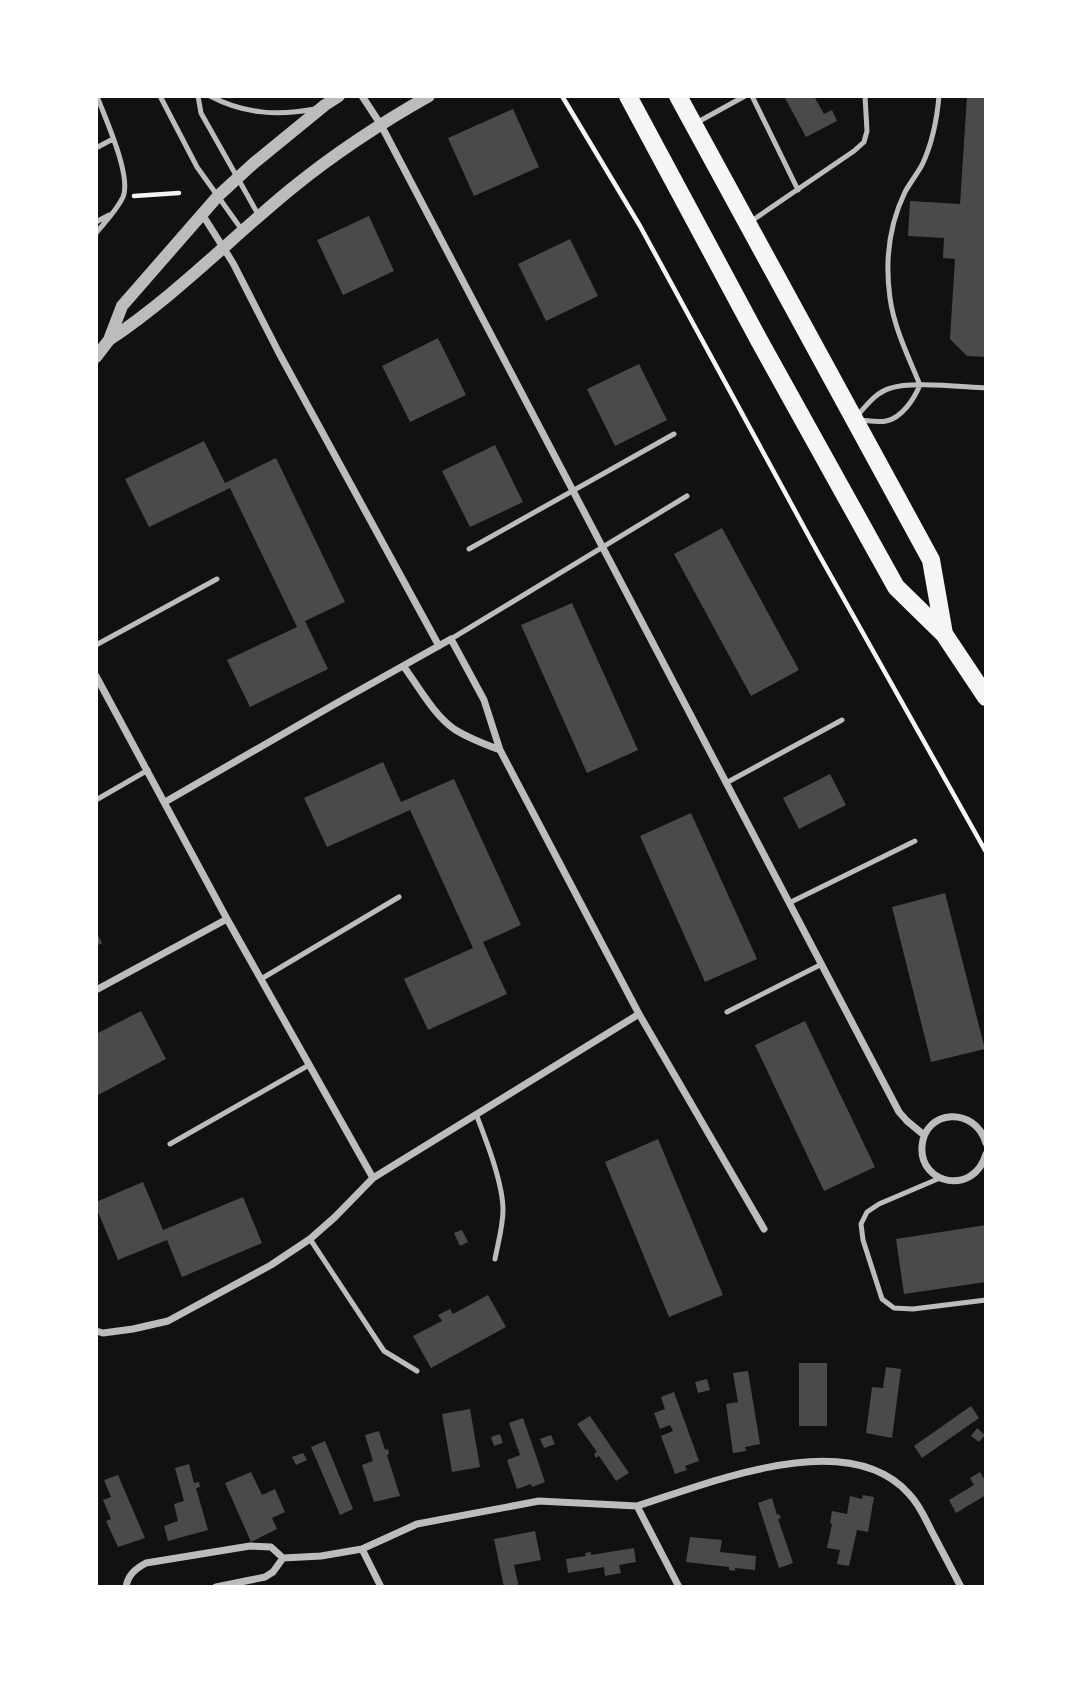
<svg xmlns="http://www.w3.org/2000/svg" width="1082" height="1683" font-family="'Open Sans',sans-serif">
	<rect width="100%" height="100%" fill="#111"/>
	<path fill="#4a4a4a" d="M784,96h30l10,18 8,-4 5,11 -31,16z
		M967,96h19v261l-19,-1 -17,-17 5,-80 -12,-1 1,-20 -36,-2 2,-35 50,3z
		M513,109l26,58 -65,29 -26,-58z
		M369,216l25,55 -51,24 -26,-55z
		M570,239l28,57 -52,25 -28,-57z
		M438,338l28,57 -56,27 -28,-56z
		M639,364l28,56 -52,26 -28,-57z
		M204,441l21,42 51,-25 69,144 -40,19 23,48 -78,38 -23,-47 70,-33 -67,-139 -81,39 -24,-48z
		M495,445l28,57 -53,25 -28,-56z
		M722,528l77,142 -48,26 -77,-142z
		M572,603l66,147 -51,23 -66,-148z
		M383,762l18,40 53,-23 67,146 -38,17 24,52 -79,36 -24,-51 69,-31 -63,-138 -83,37 -23,-49z
		M830,774l16,31 -47,24 -16,-31z
		M691,813l66,146 -52,23 -65,-146z
		M945,893l40,156 -54,13 -39,-155z
		M96,931l6,12 -6,3z
		M141,1011l25,48 -70,37v-62z
		M805,1021l70,146 -51,24 -69,-146z
		M658,1139l65,156 -54,22 -64,-155z
		M143,1182l20,48 80,-33 19,46 -80,34 -15,-37 -49,20 -22,-53v-5z
		M986,1225v57l-82,12 -8,-55z
		M462,1230l6,12 -8,4 -6,-13z
		M488,1295l18,32 -75,41 -18,-32 29,-15 -4,-6 12,-6 3,5z
		M799,1363h28v63h-28z
		M886,1367l15,2 -9,69 -26,-5 6,-46 11,1z
		M748,1371l12,73 -15,3 1,4 -13,2 -7,-49 12,-2 -5,-29z
		M707,1379l3,11 -12,3 -3,-11z
		M674,1392l25,69 -14,5 2,4 -12,4 -14,-38 12,-5 -3,-6 -10,4 -6,-16 11,-4 -4,-12z
		M971,1406l8,12 -57,40 -8,-12z
		M470,1409l10,58 -28,5 -10,-58z
		M590,1416l39,57 -13,8 -17,-25 -3,2 -2,-4 3,-2 -20,-28z
		M523,1418l22,64 -13,5 -1,-3 -14,5 -10,-29 13,-5 -11,-32z
		M977,1428l8,7 -6,7 -8,-6z
		M379,1431l6,19 3,-1 1,5 -2,1 13,41 -26,6 -12,-37 11,-4 -8,-26z
		M500,1434l3,9 -9,3 -3,-9z
		M551,1435l4,9 -11,4 -4,-9z
		M325,1441l28,68 -13,6 -29,-68z
		M303,1453l4,7 -11,5 -4,-8z
		M189,1464l5,19 5,-1 1,5 -4,1 12,42 -40,11 -4,-15 14,-5 -4,-17 10,-3 -9,-33z
		M251,1472l11,23 13,-6 10,23 -13,6 5,11 -26,13 -26,-59z
		M980,1472l4,7 2,-1v17l-30,18 -7,-13 25,-15 -4,-7z
		M118,1475l27,63 -27,9 -12,-26 5,-2 -8,-19 8,-3 -7,-17z
		M863,1495l11,2 -6,35 -11,-2 -8,36 -12,-2 3,-14 -13,-2 5,-24 -2,-1 2,-12 15,3 3,-18 12,3z
		M772,1498l5,17 2,-1 2,4 -3,1 15,44 -14,5 -21,-65z
		M535,1531l6,29 -27,5 5,22h-15l-10,-48z
		M690,1537l32,3 -2,12 36,4 -1,14 -20,-2v3l-6,-1v-3l-43,-5z
		M634,1548l2,14 -17,3 2,8 -16,3 -1,-9 -36,6 -2,-14 20,-3 -1,-3 6,-1v3z"/>
	<g fill="none" stroke-linecap="round" stroke-linejoin="round">
		<path stroke="#f5f5f5" stroke-width="4.5" d="M562,96l78,130 178,327 168,299
			M134,196l45,-3"/>
		<path stroke="#bcbcbc" stroke-width="5" d="M160,96l37,71 45,63
			M198,96l3,17 58,103
			M210,96c34,18 68,20 105,13
			M752,96l46,94
			M696,123l49,-27
			M96,148l17,-9
			M96,222l13,-7
			M750,222l104,-71 10,-9 3,-11 -2,-35
			M96,233c9,-11 21,-23 27,-36 9,-21 -18,-79 -26,-101
			M857,416c10,-11 19,-24 34,-28 20,-7 71,-1 95,0
			M858,420c8,0 19,3 28,1 16,-3 28,-22 34,-36 -11,-27 -26,-57 -30,-87 -5,-36 -1,-73 15,-106 5,-9 12,-18 17,-27 10,-21 15,-46 17,-69
			M469,549l205,-115
			M451,639l236,-143
			M96,645l121,-66
			M726,783l116,-63
			M96,800l52,-30
			M789,903l126,-62
			M261,979l138,-82
			M727,1012l95,-48
			M476,1114c10,26 27,69 27,96 0,16 -5,33 -8,49
			M170,1144l139,-79
			M940,1178l-61,26 -12,8 -6,12 2,16 19,59 12,9 19,1 73,-9
			M310,1239l74,112 33,20"/>
		<path stroke="#bcbcbc" stroke-width="7" d="M362,96l19,29 518,987 8,9 17,14
			M202,214l31,49 46,90 160,293
			M404,667c15,20 29,47 50,62 14,9 30,15 46,21
			M96,676l131,243 146,259
			M165,802l170,-98 116,-65 33,61 16,50 139,264 125,215
			M96,990l131,-71
			M986,1143c-11,-37 -61,-34 -64,3 -3,39 52,50 64,8
			M96,1331l7,2 30,-4 35,-8 103,-56 39,-26 25,-22 38,-39 266,-164
			M637,1506c73,-23 211,-81 272,-12 10,10 16,24 22,36 10,19 20,38 30,57
			M362,1549l19,38
			M126,1587c2,-12 9,-18 20,-24l104,-17 21,1 12,11 38,-2 41,-7 55,-25 122,-23 98,5 42,81
			M216,1587l49,-10 8,-5 10,-14"/>
		<path stroke="#bcbcbc" stroke-width="12" d="M109,340c66,-44 121,-101 182,-151 43,-35 90,-66 138,-93
			M96,357l13,-17 13,-34 96,-110 36,-33 71,-58 14,-9"/>
		<path stroke="#f5f5f5" stroke-width="18" d="M628,96l132,246 136,245 48,47 42,63
			M678,96l253,464 13,74"/>
	</g>
	<rect width="1082" height="1683" fill="none" stroke="#ffffff" stroke-width="196"/>
</svg>
